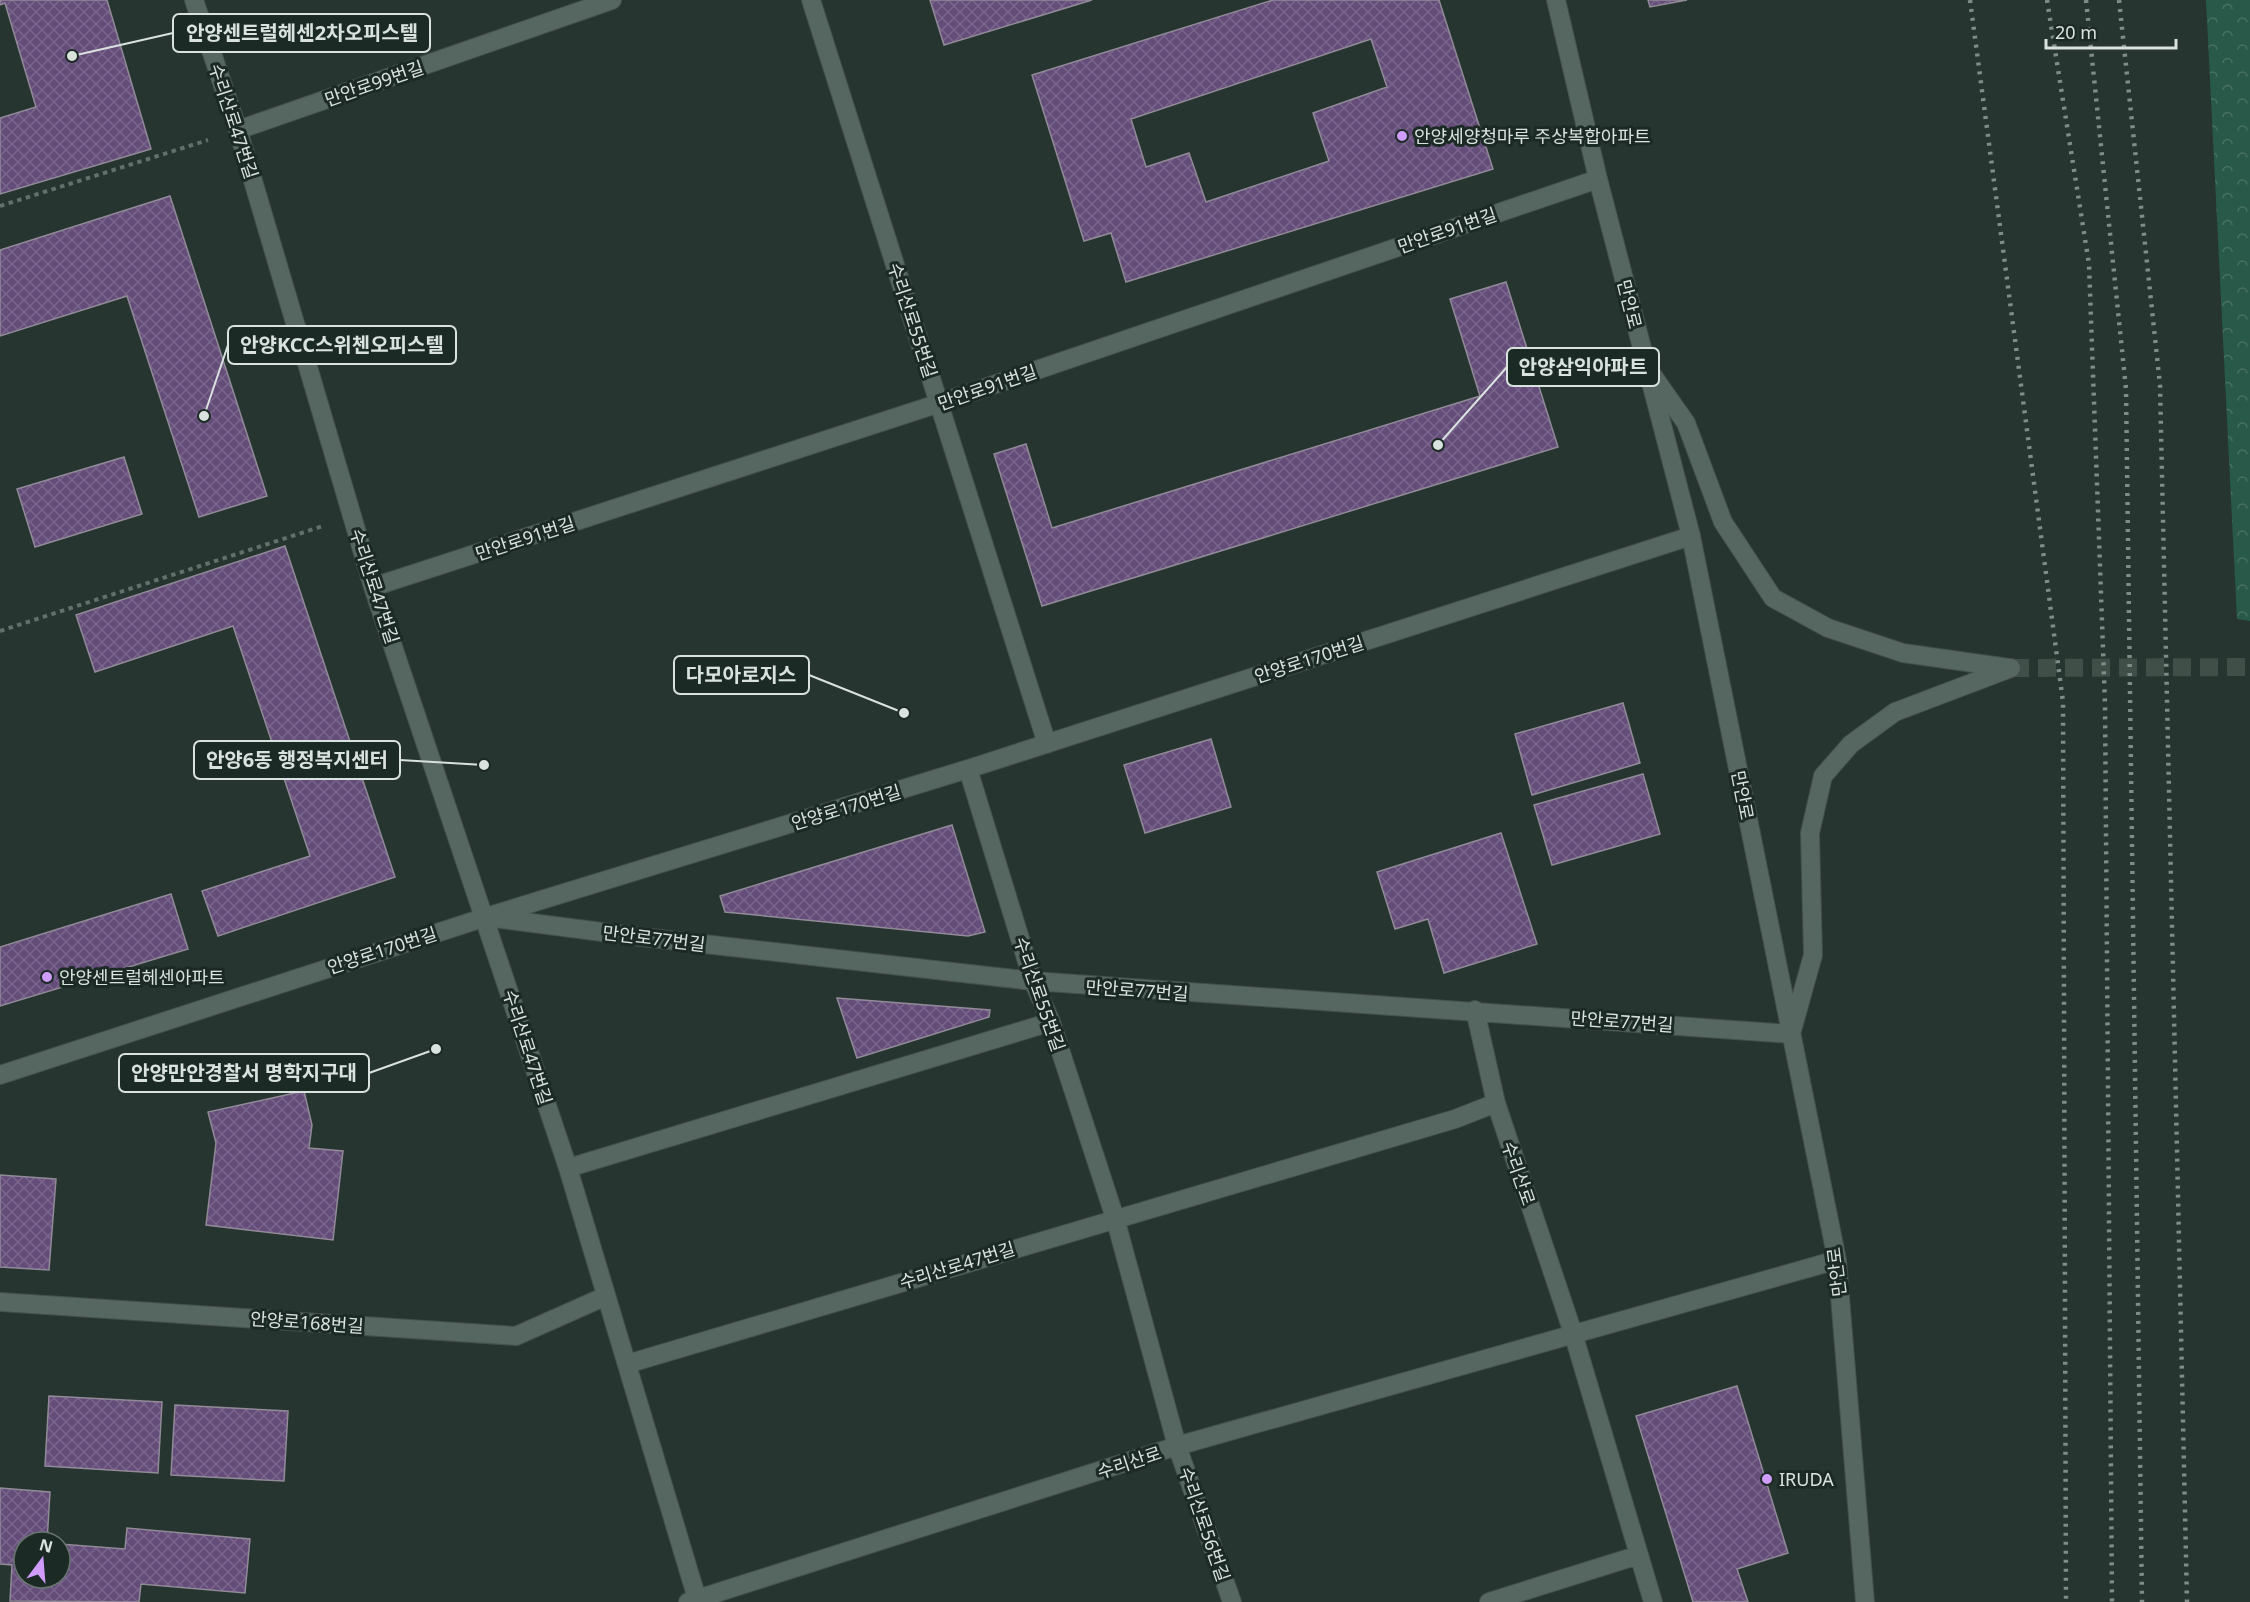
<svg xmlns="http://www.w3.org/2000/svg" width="2250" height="1602" font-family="'Noto Sans','Noto Sans KR',sans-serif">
	<defs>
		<pattern id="park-crowns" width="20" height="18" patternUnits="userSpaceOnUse" patternTransform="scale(1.5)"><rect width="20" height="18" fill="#285949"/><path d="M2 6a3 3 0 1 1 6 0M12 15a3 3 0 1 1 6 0" fill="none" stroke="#477163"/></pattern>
		<pattern id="building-cross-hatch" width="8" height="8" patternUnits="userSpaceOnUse" patternTransform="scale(1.5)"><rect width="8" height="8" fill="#644d79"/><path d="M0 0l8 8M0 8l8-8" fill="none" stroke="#7a668c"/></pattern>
	</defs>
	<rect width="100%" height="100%" fill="#26352f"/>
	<path fill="url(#park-crowns)" d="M2206,0h44v621l-13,-2z"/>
	<path fill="url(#building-cross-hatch)" stroke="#918a98" stroke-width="1.5" fill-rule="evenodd" d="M0,0h107l44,149 -151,45v-76l36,-11 -31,-104 -5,2z
		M930,0h162l-148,45z
		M1273,0h166l54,169 -367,113 -15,-49 -27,8 -52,-166zM1371,39l16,48 -74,26 16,48 -123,41 -17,-49 -43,14 -15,-48z
		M1648,0h39l-37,7z
		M170,196l97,300 -68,21 -72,-221 -127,40v-86z
		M1506,282l52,165 -516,159 -48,-152 32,-10 26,84 428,-132 -30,-97z
		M124,457l18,57 -107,33 -18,-58z
		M285,546l110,331 -177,59 -16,-45 108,-35 -77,-230 -138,46 -19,-57z
		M1623,703l17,60 -108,32 -17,-61z
		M1211,739l20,68 -86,26 -21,-68z
		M1643,774l17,60 -108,31 -18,-60z
		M952,825l33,107 -17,4 -243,-24 -5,-16z
		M1501,833l36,111 -93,29 -16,-54 -33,10 -18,-57z
		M171,894l17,55 -188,57v-59z
		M837,998l153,12 -1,7 -132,41z
		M304,1091l8,34 -3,23 34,3 -10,89 -127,-15 10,-82 -8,-31z
		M0,1175l56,4 -7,91 -49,-3z
		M1737,1386l51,167 -51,16 11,33h-55l-57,-186z
		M49,1396l113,6 -4,71 -113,-7z
		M175,1405l113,6 -4,70 -113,-6z
		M0,1488l50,4 -3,50h-23v36h36v-34l65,5 2,-21 123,11 -5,54 -104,-9 -2,18 -129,-1 2,-36 -12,-1z"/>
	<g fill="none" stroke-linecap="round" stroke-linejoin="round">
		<path stroke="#414f49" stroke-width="18" stroke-dasharray="18 9" stroke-linecap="butt" d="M2011,668l239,-1"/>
		<defs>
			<path id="minor" d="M194,0l44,130 135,457 195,581 130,434
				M811,0l236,744
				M1556,0l42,179 93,357 146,724 28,342
				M238,130l374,-130
				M1653,376l33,47 37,99 50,76 55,30 75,25 106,15
				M373,587l567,-184 658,-224
				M968,769l65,212 18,41 64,196 62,228 55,156
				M486,917l147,19 400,45 758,53 22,-79 -3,-122 13,-57 28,-32 44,-32 116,-44
				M1475,1010l21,93 77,230 80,269
				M0,1075l486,-158 482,-148 723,-233
				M568,1168l483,-146
				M0,1302l516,34 90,-40
				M627,1364l828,-245 41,-16
				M688,1602l489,-156 660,-186
				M1489,1602l150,-47"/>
		</defs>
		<use href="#minor" stroke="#434f4b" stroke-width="20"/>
		<path stroke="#626f6a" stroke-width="4" stroke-dasharray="4.5 4.5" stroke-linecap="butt" d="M0,206l208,-66
			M0,631l323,-105"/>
		<use href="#minor" stroke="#566660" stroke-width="18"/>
		<path stroke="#808c87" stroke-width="4.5" stroke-dasharray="3 6" stroke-linecap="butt" d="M1970,0l93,702 3,900
			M2047,0l42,264 16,440 7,898
			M2086,0l40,389 16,1213
			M2119,0l41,385 27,1217"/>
	</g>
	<g fill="#d09dff" stroke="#1c2a25" stroke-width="2">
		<circle cx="1402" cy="136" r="6"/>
		<circle cx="47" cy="977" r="6"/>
		<circle cx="1767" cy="1479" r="6"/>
	</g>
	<g text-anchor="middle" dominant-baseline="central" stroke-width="6" stroke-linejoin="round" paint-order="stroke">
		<g font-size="18" fill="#d9e2df" stroke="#1c2a25">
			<text transform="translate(374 83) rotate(-19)">만안로99번길</text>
			<text transform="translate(234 121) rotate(72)">수리산로47번길</text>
			<text transform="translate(1447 230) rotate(-19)">만안로91번길</text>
			<text transform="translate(1630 304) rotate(76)">만안로</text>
			<text transform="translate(913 320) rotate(72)">수리산로55번길</text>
			<text transform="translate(987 387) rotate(-19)">만안로91번길</text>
			<text transform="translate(525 538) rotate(-18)">만안로91번길</text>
			<text transform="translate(375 586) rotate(72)">수리산로47번길</text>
			<text transform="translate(1309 659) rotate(-18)">안양로170번길</text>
			<text transform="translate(1743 795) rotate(79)">만안로</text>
			<text transform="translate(846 807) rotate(-17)">안양로170번길</text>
			<text transform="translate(654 938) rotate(7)">만안로77번길</text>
			<text transform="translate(382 950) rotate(-18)">안양로170번길</text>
			<text transform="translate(1137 990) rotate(4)">만안로77번길</text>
			<text transform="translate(1040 994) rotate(71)">수리산로55번길</text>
			<text transform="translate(1622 1021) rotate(4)">만안로77번길</text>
			<text transform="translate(528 1047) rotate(72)">수리산로47번길</text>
			<text transform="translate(1519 1173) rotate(71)">수리산로</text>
			<text transform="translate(957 1265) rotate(-17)">수리산로47번길</text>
			<text transform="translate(1836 1272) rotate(-97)">만안로</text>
			<text transform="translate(307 1322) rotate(4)">안양로168번길</text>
			<text transform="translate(1129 1462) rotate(-18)">수리산로</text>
			<text transform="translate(1205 1524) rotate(71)">수리산로56번길</text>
		</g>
		<g font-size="18" fill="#d9e2df" stroke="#1c2a25" text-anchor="start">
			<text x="1414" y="136">안양세양청마루 주상복합아파트</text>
			<text x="59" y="977">안양센트럴헤센아파트</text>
			<text x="1779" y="1479">IRUDA</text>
		</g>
	</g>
	<path fill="none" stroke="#d9e2df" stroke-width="2" d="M72 56L173 33M204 416L228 345M1438 445L1507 367M904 713L809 675M484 765L400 760M436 1049L369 1073"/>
	<g fill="#d9e2df" stroke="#1c2a25" stroke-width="2">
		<circle cx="72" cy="56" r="6"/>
		<circle cx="204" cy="416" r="6"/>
		<circle cx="1438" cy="445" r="6"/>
		<circle cx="904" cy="713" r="6"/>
		<circle cx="484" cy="765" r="6"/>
		<circle cx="436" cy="1049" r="6"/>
	</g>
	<g fill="#1c2a25" stroke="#d9e2df" stroke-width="2">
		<rect x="173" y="14" width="257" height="38" rx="6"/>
		<rect x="228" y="326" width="228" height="38" rx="6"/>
		<rect x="1507" y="348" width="152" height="38" rx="6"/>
		<rect x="674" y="656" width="135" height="38" rx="6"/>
		<rect x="194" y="741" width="206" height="38" rx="6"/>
		<rect x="119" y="1054" width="250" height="38" rx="6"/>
	</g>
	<g font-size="20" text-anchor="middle" font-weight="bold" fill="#d9e2df">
		<text x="302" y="40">안양센트럴헤센2차오피스텔</text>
		<text x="342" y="352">안양KCC스위첸오피스텔</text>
		<text x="1583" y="374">안양삼익아파트</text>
		<text x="741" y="682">다모아로지스</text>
		<text x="297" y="767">안양6동 행정복지센터</text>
		<text x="244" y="1080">안양만안경찰서 명학지구대</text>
	</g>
	<g transform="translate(42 1560) rotate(16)"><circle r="28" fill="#1c2a25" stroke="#68746f" stroke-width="1.5"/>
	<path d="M0-4.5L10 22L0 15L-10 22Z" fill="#d09dff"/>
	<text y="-9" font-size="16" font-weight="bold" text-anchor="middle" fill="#d9e2df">N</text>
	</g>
	<path d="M2046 39v9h130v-9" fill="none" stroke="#d9e2df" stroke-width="3"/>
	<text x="2055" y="39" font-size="18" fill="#d9e2df" stroke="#1c2a25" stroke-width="4.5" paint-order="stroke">20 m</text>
</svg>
